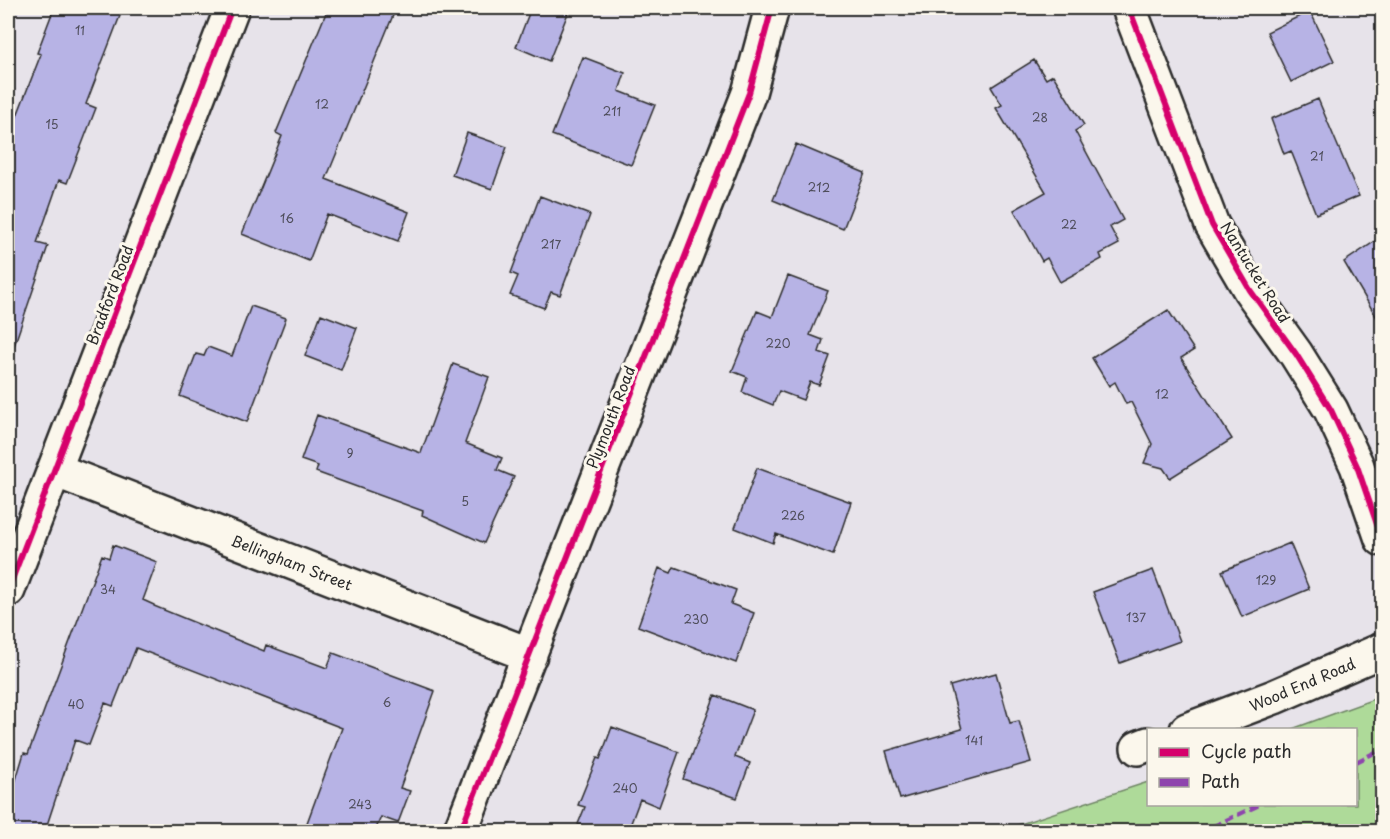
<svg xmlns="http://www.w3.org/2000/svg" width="1390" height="839" font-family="'Playpen Sans',sans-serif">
	<rect width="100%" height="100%" fill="#e7e3ea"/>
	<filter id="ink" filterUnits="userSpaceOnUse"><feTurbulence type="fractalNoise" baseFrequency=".0167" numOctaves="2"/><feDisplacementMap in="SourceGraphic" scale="12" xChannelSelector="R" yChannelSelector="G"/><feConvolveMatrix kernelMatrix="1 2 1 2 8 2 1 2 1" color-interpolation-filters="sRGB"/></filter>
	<g filter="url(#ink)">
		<path fill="#aeda99" stroke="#6c8262" stroke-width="1.5" d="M1382,696v135h-383l149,-49v22h208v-74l-64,-1z"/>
		<path fill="#b7b3e5" stroke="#2b2b2b" stroke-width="1.5" d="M54,8h69l-37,96 10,4 -29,75 -8,-3 -22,63 11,3 -35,103 -5,-1v-209l33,-85 -4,-1z
			M328,8h68l-70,171 83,33 -11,29 -71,-27 -18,47 -67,-27 40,-98 -6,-3z
			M531,8h39l-21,53 -33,-14z
			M1310,11l24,50 -43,21 -24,-50z
			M583,57l42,16 -6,18 36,14 -24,60 -79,-30z
			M1034,60l12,19 7,-4 31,50 -9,6 48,89 -13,7 9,17 -19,10 2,5 -42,23 -13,-24 -5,3 -28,-51 32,-18 -50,-84 6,-3 -11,-18z
			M1318,99l41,97 -43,18 -25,-63 -7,3 -13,-35z
			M467,133l40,14 -15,42 -40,-14z
			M796,144l69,29 -22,56 -70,-29z
			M540,196l50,19 -30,80 -9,-3 -7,16 -34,-13 8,-19 -7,-3z
			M1383,236v92l-39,-66z
			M788,276l40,15 -18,44 13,5 -4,12 11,4 -11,29 -9,-3 -7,18 -24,-9 -6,14 -31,-13 5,-15 -15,-6 25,-60 15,6z
			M251,306l35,12 -39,104 -67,-26 16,-42 8,2 4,-9 24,9z
			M1168,310l26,40 -13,8 51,81 -62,39 -7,-10 -19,-5 8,-19 -21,-42 -5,2 -11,-22 -6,4 -17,-28z
			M321,314l36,14 -16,42 -36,-14z
			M453,364l36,13 -24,66 37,15 -5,12 17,7 -30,66 -62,-28 1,-4 -107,-39 2,-6 -17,-6 16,-45 104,38z
			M757,468l94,34 -18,53 -57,-21 -3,9 -38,-15z
			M1290,543l19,46 -67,28 -20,-46z
			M113,545l44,17 -14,38 11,5v1l110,45 2,-6 61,23 6,-15 102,38 -35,97 10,3 -12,32 -17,-6 -6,14h-71l38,-103 -206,-80 -23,58 -8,-3 -16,42 -14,-5 -30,91h-37v-25l16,-53 4,1 74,-199 7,3z
			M674,567l62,23 -5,14 23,9 -18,50 -98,-37 21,-58 12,5z
			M1153,570l27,71 -60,22 -27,-71z
			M996,673l14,50 9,-2 12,41 -131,37 -14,-48 76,-22 -12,-43z
			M715,695l38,15 -18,47 15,6 -13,35 -54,-19z
			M612,727l67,25 -20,55 -19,-8 -12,32h-30l-20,-7 7,-17 -7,-2 19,-47 3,1z"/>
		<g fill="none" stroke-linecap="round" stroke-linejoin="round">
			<defs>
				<path id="street" d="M1129,8l83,217 38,65 46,64 35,56 26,56 25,73
					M55,470l475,185
					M8,590l224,-582
					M1187,730l87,-33 108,-47
					M1138,748l10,-4
					M460,832l289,-739 23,-85"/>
			</defs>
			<use href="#street" stroke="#2b2b2b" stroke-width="38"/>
			<use href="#street" stroke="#fbf7ec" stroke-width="33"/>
			<path stroke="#8e44ad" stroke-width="4.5" stroke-dasharray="9 4.5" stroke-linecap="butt" d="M1356,762l26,-13
				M1201,832l60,-28"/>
			<defs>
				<path id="cycleway" d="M1129,8l83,217 38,65 46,64 35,56 26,56 25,73
					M8,590l224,-582
					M460,832l289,-739 23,-85"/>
			</defs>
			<use href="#cycleway" stroke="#fbf7ec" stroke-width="10"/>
			<use href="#cycleway" stroke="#d6006c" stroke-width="6"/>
		</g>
	</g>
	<g text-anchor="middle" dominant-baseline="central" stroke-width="6" stroke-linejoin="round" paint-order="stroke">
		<g font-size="12" fill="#4e4d5a">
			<text x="80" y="30">11</text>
			<text x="322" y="104">12</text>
			<text x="612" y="111">211</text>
			<text x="1040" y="117">28</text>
			<text x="52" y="124">15</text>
			<text x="1317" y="156">21</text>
			<text x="819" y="187">212</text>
			<text x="287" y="218">16</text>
			<text x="1069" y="224">22</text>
			<text x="551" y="244">217</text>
			<text x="778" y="343">220</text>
			<text x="1162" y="394">12</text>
			<text x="350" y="453">9</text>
			<text x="465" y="501">5</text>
			<text x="793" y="515">226</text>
			<text x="1266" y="580">129</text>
			<text x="108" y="589">34</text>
			<text x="1136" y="617">137</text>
			<text x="696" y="619">230</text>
			<text x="387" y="702">6</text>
			<text x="76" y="704">40</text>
			<text x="974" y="740">141</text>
			<text x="625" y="788">240</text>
			<text x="360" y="804">243</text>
		</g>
		<g font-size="15" fill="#2b2b2b" stroke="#fbf7ec">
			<text transform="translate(1256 272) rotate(58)">Nantucket Road</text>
			<text transform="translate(109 295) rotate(-69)">Bradford Road</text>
			<text transform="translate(610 417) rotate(-69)">Plymouth Road</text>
			<text transform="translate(292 562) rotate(21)">Bellingham Street</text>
			<text transform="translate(1302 684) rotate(-23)">Wood End Road</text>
		</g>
	</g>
	<rect width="1390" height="839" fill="none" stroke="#fbf7ec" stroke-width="30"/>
	<rect x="15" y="15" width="1360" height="809" fill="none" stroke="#2b2b2b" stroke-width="2" filter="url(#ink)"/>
	<rect x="1147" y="728" width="210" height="78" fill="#fbf7ec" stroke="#a8a59f" stroke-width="1.5"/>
	<rect x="1159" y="748" width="30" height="9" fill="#d6006c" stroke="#a8a59f" stroke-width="1.5"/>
	<text x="1201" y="758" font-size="18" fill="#2b2b2b">Cycle path</text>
	<rect x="1159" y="778" width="30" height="9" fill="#8e44ad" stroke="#a8a59f" stroke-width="1.5"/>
	<text x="1201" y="788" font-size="18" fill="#2b2b2b">Path</text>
</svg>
